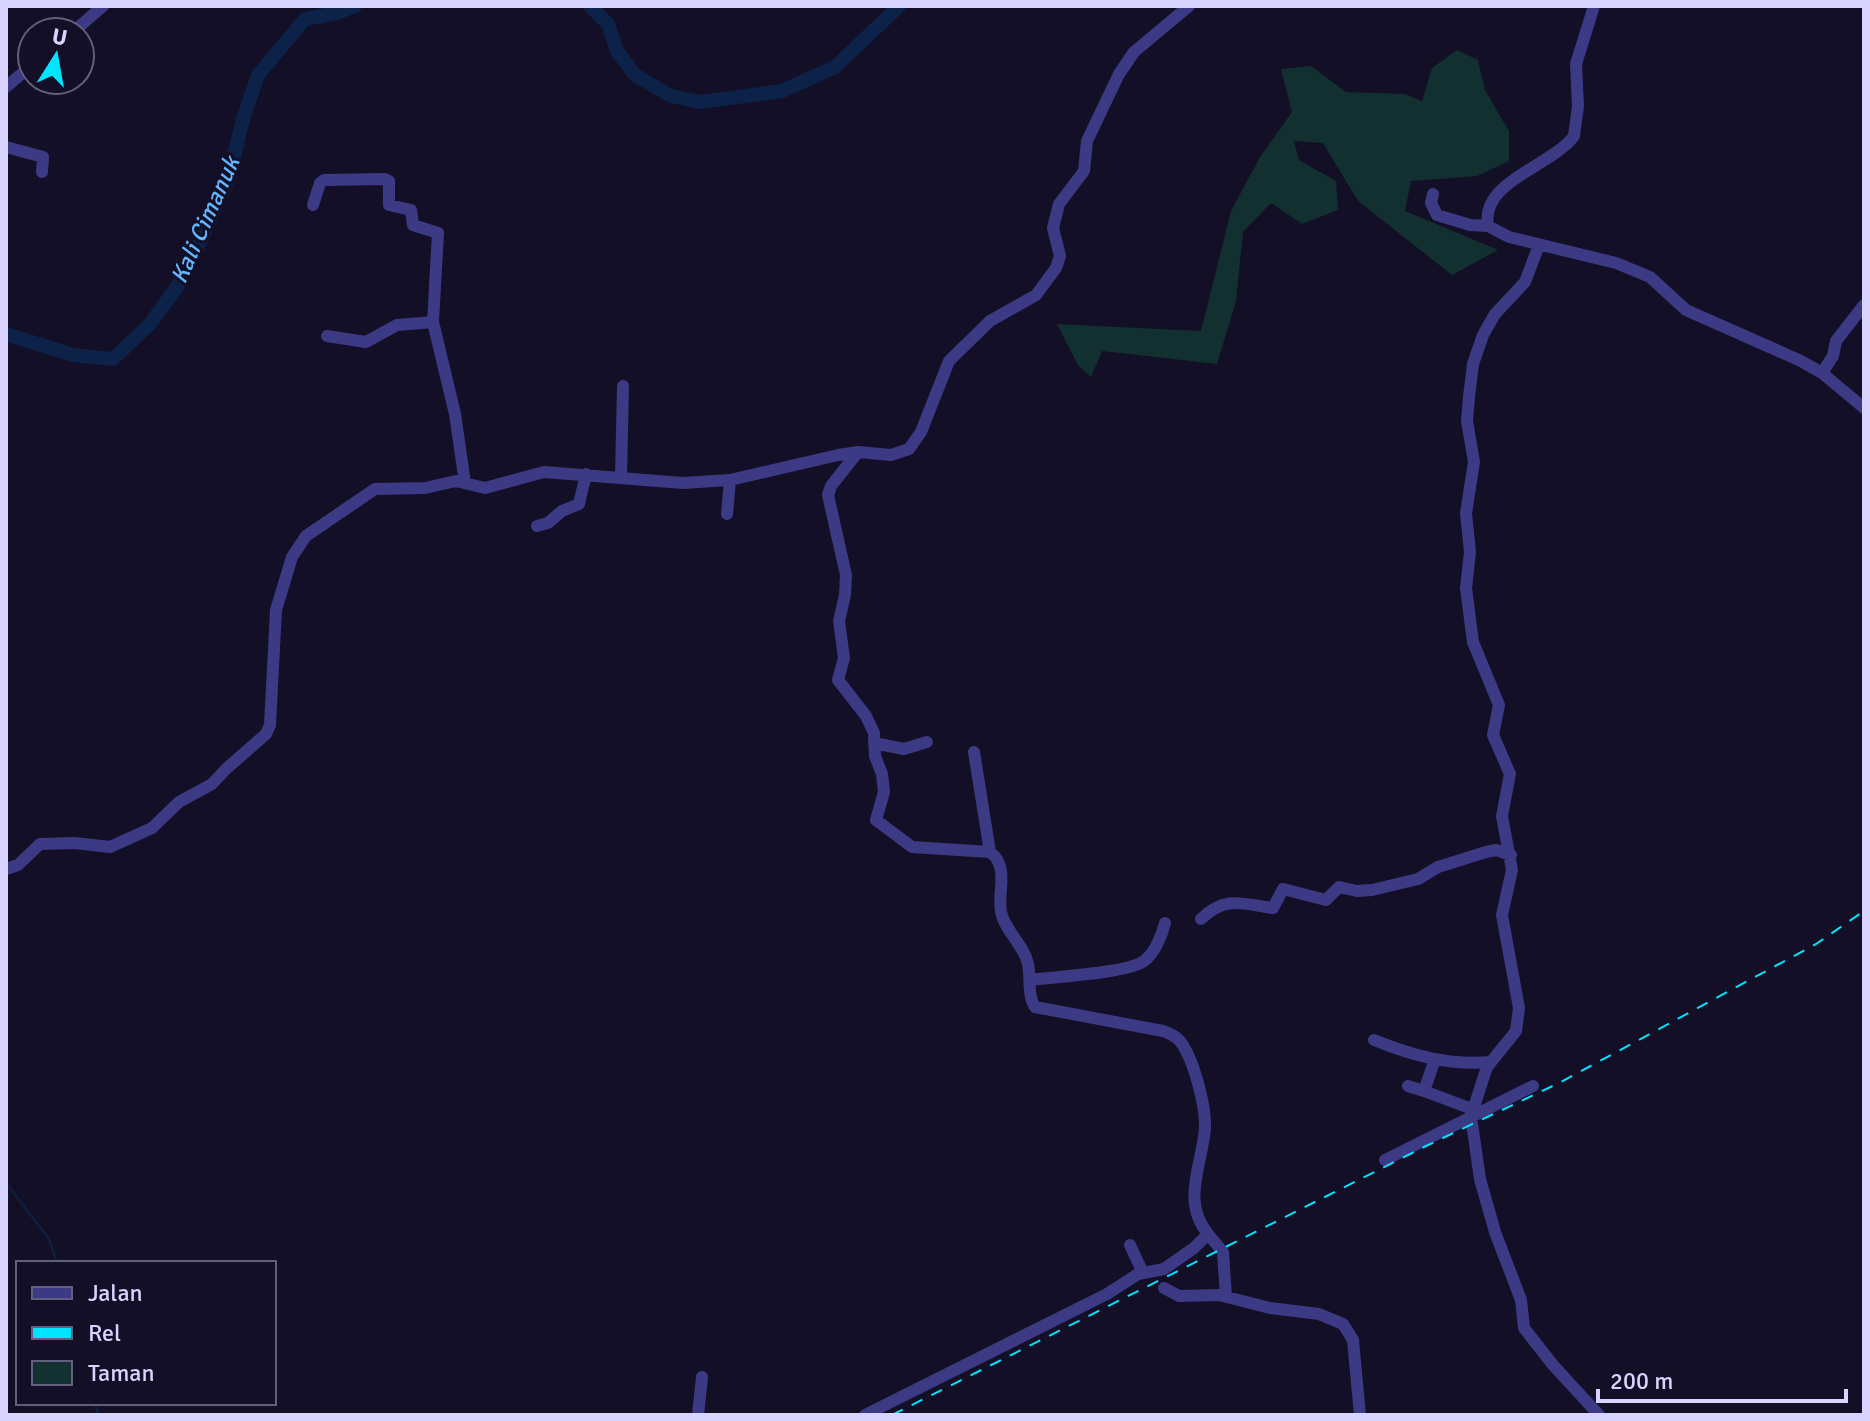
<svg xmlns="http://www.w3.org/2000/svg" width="1870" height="1421" font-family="Signika,sans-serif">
	<rect width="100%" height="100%" fill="#130f26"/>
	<path fill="#12302f" d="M1457,50l21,10 7,30 24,41v30l-32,15 -66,5 -6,30 93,39 -46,25 -94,-74 -35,-58 -29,-2 5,19 37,21 2,29 -36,14 -31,-21 -28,29 -7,69 -19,63 -115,-13 -11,26 -13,-12 -21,-41 144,7 30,-120 29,-54 32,-45 -11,-43 30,-3 35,26 59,2 17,7 10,-33z"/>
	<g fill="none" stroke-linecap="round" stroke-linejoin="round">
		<path stroke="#0c2248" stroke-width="2" d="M6,1183l43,56 8,24
			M95,1403l3,12"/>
		<path stroke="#0c2248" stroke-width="14" d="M590,6l18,18 9,27 18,24 36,21 29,6 82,-11 53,-24 64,-61
			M6,334l67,21 40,4 37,-35 27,-37 24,-47 28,-63 14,-58 15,-44 47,-56 32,-6 18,-7"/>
		<path stroke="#3d3a85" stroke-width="12" d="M1594,6l-18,58 2,42 -4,30c-23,31 -94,45 -86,90l21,11 107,26 34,14 36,33 115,51 21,12 42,35
			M73,32l30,-26
			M6,87l26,-22
			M6,147l37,10 -1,15
			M1433,194l-2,9 6,12 33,10 18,1
			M313,205l7,-22 4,-3 61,-1 4,2v24l22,5 2,15 25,8 -5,89 22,92 10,69
			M1539,245l-14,37 -30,32 -12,21 -10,29 -4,33 -2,24 7,41 -8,51 4,39 -4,36 7,54 26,63 -6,30 17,39 -8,42 10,54 -10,45 17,93 -3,23 -29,36 -16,49 9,63 15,53 26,68 3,28 29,37 46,50
			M327,336l39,6 31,-17 36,-3
			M1822,373l11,-17 3,-15 28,-36
			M858,452l-27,34 -3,9 18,80 -1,20 -6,26 5,37 -6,22 28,36 8,17 1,23 7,18 2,18 -8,28 36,27 78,5c20,15 7,40 11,60 4,19 23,33 27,52 3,14 -1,31 7,43l128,24c6,2 11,4 16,9 14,16 27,66 26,88 -3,38 -24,73 3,106l-14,14 -30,21 -26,5 -31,20 -242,121
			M621,477l2,-91
			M727,514l3,-34
			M537,526l11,-3 14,-12 17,-7 7,-30
			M874,743l30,6 23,-7
			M974,752l16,100
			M6,869l12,-4 22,-21 35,-1 35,4 42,-19 27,-26 33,-18 14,-15 40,-35 4,-9 6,-115 16,-53 14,-21 69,-47 50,-1 31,-7 29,7 59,-16 139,11 47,-3 108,-25 20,-3 33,3 18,-6 12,-17 28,-71 41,-40 46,-26 20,-27 4,-12 -7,-28 6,-24 25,-33 3,-30 32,-67 15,-22 55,-46
			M1201,919c25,-24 41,-15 72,-11l10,-19 43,11 13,-13 18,4 15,-1 46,-11 20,-12 48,-15 10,-2 15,5
			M1030,980c23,-3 98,-7 114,-19 11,-8 18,-26 21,-38
			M1374,1040c37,15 75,26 116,22
			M1408,1086l16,5 11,-32
			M1424,1091l48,18
			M1385,1160l148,-74
			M1208,1234l15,18 3,45
			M1130,1245l13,28
			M1164,1288l15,8 40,-1 51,13 49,6 24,10 10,16 7,75
			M698,1415l4,-38"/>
		<path stroke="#00e5ff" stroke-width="2" stroke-dasharray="12 10" stroke-linecap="butt" d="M892,1415l534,-269 135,-64 255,-138 48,-33"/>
	</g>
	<g text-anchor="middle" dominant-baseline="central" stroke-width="6" stroke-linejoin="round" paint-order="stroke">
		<g font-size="24" font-style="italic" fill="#62b6ff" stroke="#130f26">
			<text transform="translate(205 220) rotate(-66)">Kali Cimanuk</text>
		</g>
	</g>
	<rect width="1870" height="1421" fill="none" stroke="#d9d4ff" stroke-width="16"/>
	<rect x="16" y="1261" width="260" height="144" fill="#130f26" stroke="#625e7d" stroke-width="2"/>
	<rect x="32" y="1287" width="40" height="12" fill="#3d3a85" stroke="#625e7d" stroke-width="2"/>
	<text x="88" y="1301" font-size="24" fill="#d9d4ff">Jalan</text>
	<rect x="32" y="1327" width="40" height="12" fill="#00e5ff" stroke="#625e7d" stroke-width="2"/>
	<text x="88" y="1341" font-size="24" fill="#d9d4ff">Rel</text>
	<rect x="32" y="1361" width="40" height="24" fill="#12302f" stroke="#625e7d" stroke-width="2"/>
	<text x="88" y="1381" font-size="24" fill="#d9d4ff">Taman</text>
	<g transform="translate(56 56) rotate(11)"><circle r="38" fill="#130f26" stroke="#625e7d" stroke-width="2"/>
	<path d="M0-6L14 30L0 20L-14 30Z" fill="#00e5ff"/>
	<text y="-12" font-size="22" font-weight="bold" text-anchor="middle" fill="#d9d4ff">U</text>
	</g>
	<path d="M1598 1389v12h248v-12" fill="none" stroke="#d9d4ff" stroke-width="4"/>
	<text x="1610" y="1389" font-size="24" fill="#d9d4ff" stroke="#130f26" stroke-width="6" paint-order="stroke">200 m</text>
</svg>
